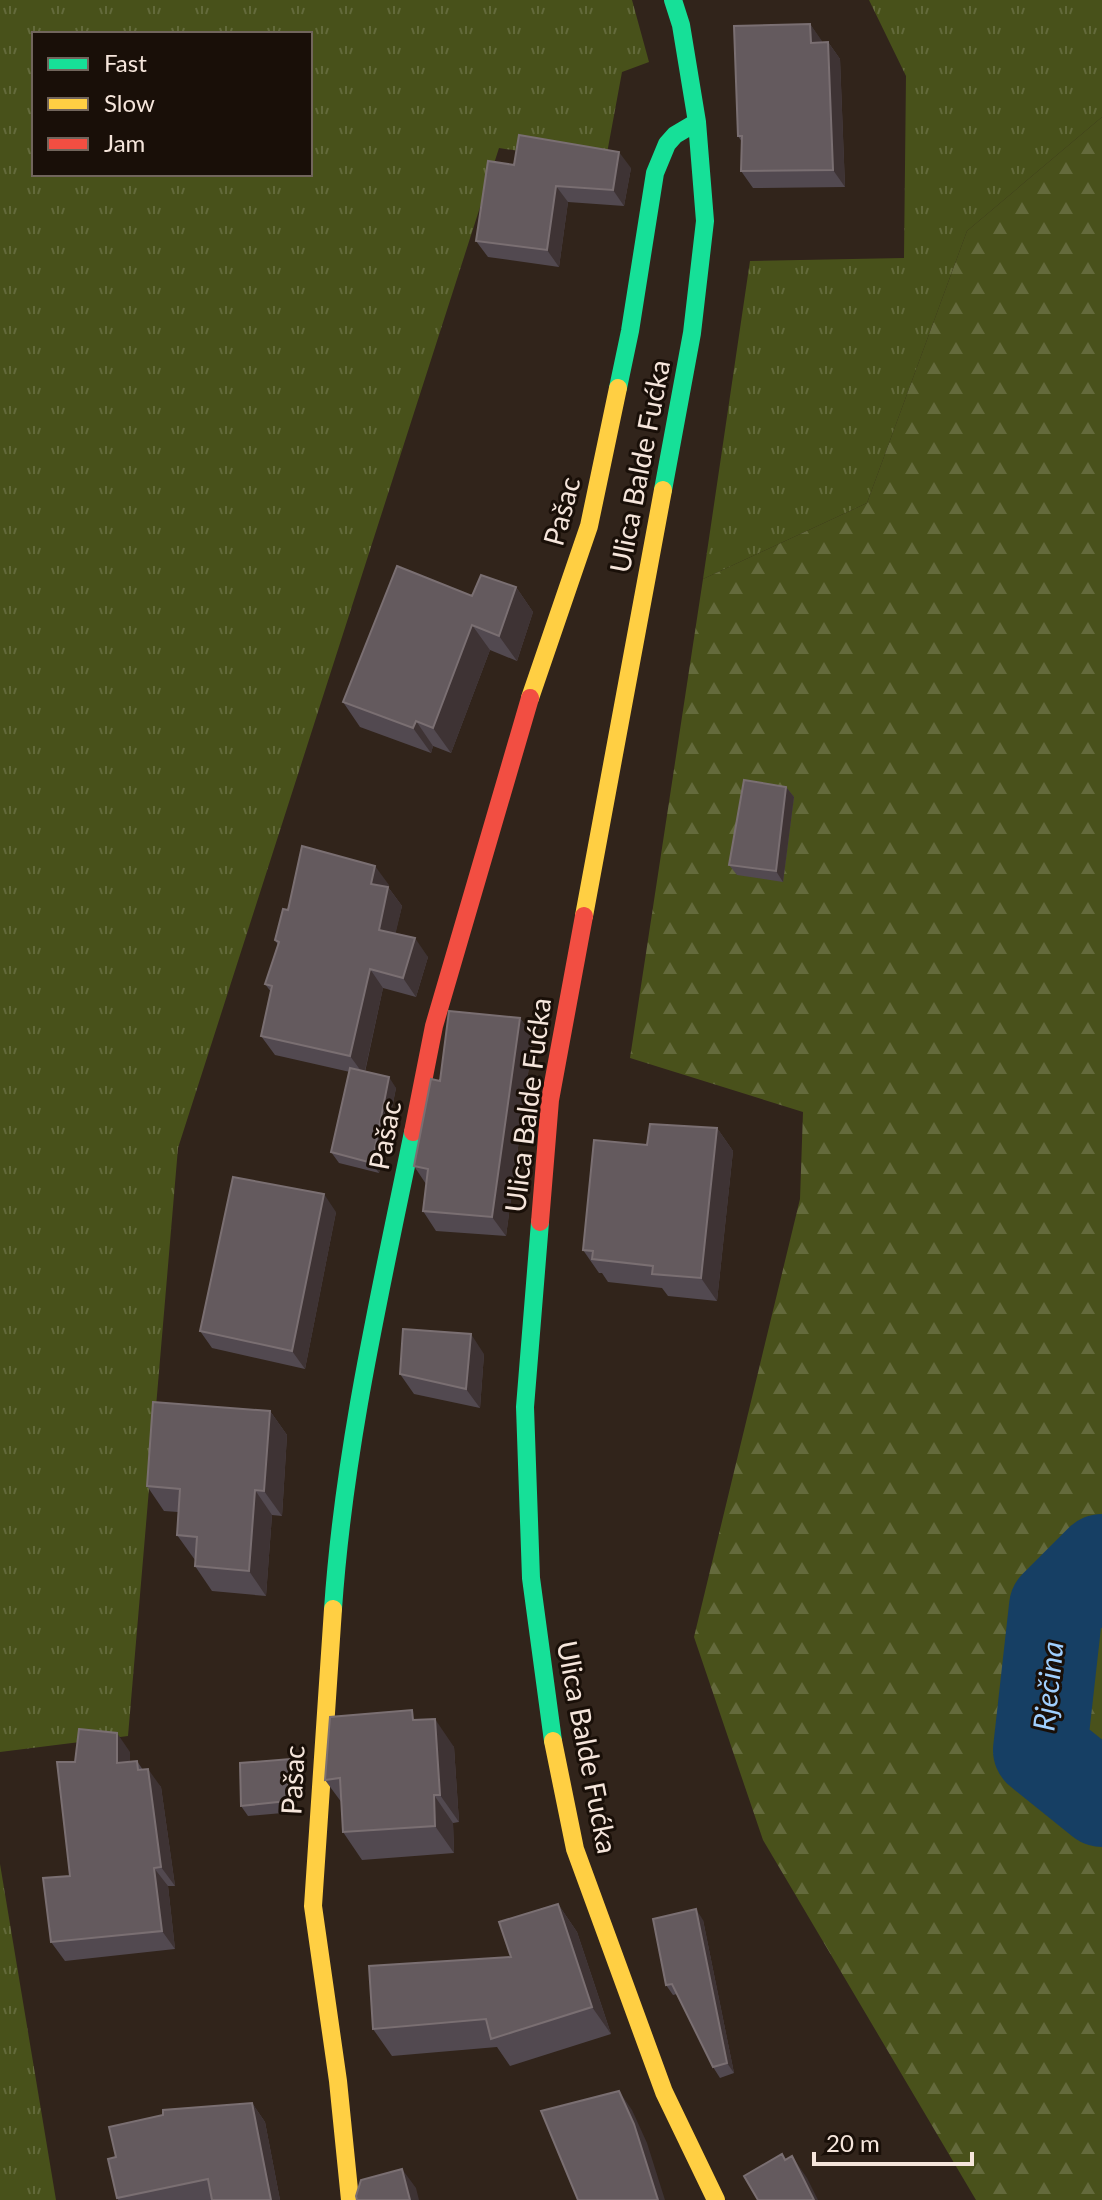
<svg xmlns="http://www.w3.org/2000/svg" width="1102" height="2200" font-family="Lato,sans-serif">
	<defs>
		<pattern id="grass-tufts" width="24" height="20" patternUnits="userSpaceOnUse" patternTransform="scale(2)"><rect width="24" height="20" fill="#48511a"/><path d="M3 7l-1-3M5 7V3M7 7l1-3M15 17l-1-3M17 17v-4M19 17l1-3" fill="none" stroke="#636a3b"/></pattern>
		<pattern id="forest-firs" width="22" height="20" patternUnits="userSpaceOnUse" patternTransform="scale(2)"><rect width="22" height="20" fill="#49511b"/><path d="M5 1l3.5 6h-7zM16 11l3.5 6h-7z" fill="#646a3c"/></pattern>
	</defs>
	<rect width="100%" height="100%" fill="#31241b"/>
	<path fill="url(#grass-tufts)" fill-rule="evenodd" d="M0,0h632l17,62 -27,10 -17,92 -106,-16 -321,1000 -50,588 -128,16zM34,34h276v140h-276z
		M869,0h233v117l-135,114 -100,272 -164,76 47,-318 154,-3 2,-182z
		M0,1864l56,336h-56z"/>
	<path fill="url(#forest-firs)" d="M1102,117v2083h-126l-213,-360 -69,-203 106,-438 3,-87 -173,-54 73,-479 164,-76 100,-272z"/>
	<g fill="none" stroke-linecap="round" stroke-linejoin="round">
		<path stroke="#163f64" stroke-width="94" d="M1102,1561l-46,46 -16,143 62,50"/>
		<path stroke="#16e098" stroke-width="18" d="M618,388l12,-57 25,-158 12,-29 8,-9 22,-13
			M663,490l29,-157 13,-112 -8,-99 -16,-97 -8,-25
			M540,1222l-15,185 6,171 22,163
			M333,1609c11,-161 48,-320 80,-477"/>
		<path stroke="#ffcf43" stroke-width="18" d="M530,698l59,-172 29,-138
			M584,916l79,-426
			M333,1609l-20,297 25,175 12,119
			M553,1741l22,108 89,243 52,108"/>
		<path stroke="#f24e42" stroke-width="18" d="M413,1132l21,-106 96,-328
			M540,1222l10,-122 34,-184"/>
	</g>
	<path fill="#524950" d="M810,24l12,18h6l12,17 5,128 -92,1 -12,-17 1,-29 -4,-6z
		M514,165l117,3 -7,38 -56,-4 -9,65 -71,-10 -12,-16z
		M516,587l17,25 -16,49 -27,-11 -39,103 -18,-7 -2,7 -71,-26 -17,-25 129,-106z
		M786,787l8,10 -11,85 -46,-7 -8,-10z
		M389,885l-1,2 14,19 -7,28 33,23 -12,40 -33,-9 -18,84 31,16 -17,85 -40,-10 -8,-11 19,-80 -75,-17 -14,-19 10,-44 -6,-8 13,-39 -3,-5 13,-30z
		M520,1018l13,19 -27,199 -70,-5 -13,-20 3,-27 -12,-18 26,-85z
		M717,1128l16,23 -16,150 -49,-5 -6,-8 -54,-6 -6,-9h-3l-16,-23 64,-105z
		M336,1212l-31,157 -93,-21 -12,-17z
		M484,1354l-4,54 -66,-14 -14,-20z
		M270,1411l17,24 -5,81 -10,-1 -6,81 -54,-5 -17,-25v-6l-18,-25 1,-23 -14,-1 -17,-25z
		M419,1720l35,27 5,75 -6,1 1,30 -92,7 -19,-28 -1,-29 -17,-23z
		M130,1752v10l7,-1 6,9 18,17 14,99h-7l7,63 -110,12 -14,-19 19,-66z
		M290,1759l7,11 -3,42 -46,4 -7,-10z
		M558,1904l19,28 34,102 -101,32 -13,-19 -105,9 -19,-27 138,-72z
		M703,1920l31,153 -14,5 -7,-11 -36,-73 -4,1 -7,-10z
		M252,2103l13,19 15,78h-162l-1,-2 -1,-41z"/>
	<path fill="#3e3334" d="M810,24l12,17 1,19 -12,-17z
		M828,42l12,17 5,128 -12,-17z
		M619,152l12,16 -7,38 -11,-16z
		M556,186l12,16 -9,65 -12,-17z
		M516,587l17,25 -16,49 -18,-25z
		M472,625l18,25 -39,103 -18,-25z
		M416,721l17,25 -2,7 -18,-25z
		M786,787l8,10 -11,85 -7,-11z
		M375,866l14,19 -5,18 -13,-19z
		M388,887l14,19 -10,43 -13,-19z
		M415,938l13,19 -12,40 -13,-19z
		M370,969l13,19 -19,87 -14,-19z
		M520,1018l13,19 -27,199 -14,-19z
		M389,1077l7,11 -17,85 -7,-10z
		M717,1128l16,23 -16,150 -16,-23z
		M324,1194l12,18 -31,157 -13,-18z
		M471,1334l13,20 -4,54 -14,-19z
		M270,1411l17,24 -5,81 -18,-25z
		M255,1490l17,25 -6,81 -17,-25z
		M435,1719l19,28 5,75 -19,-27z
		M117,1733l13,19v29l-13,-18z
		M290,1759l7,11 -3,42 -7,-11z
		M148,1769l13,18 14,99 -14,-19z
		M434,1795l19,28 1,30 -19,-27z
		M154,1868l14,18 7,63 -13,-18z
		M558,1904l19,28 34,102 -19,-27z
		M696,1909l7,11 31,153 -7,-10z
		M619,2091l13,19 15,33 18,57h-7z
		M252,2103l13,19 15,78h-9z
		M792,2156l15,22 11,22h-4z
		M402,2169l14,19 3,12h-9z"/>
	<path fill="#645a5e" stroke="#7a6f72" stroke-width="2" d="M810,24l1,19 17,-1 5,128 -92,1 1,-35h-4l-4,-110z
		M519,135l100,17 -6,38 -57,-4 -9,64 -71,-9 12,-80 26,4z
		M397,566l75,30 9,-21 35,12 -17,49 -27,-11 -39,103 -17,-7 -3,7 -70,-26z
		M744,780l42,7 -10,84 -47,-6z
		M302,846l73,20 -4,18 17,3 -9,43 36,8 -12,40 -33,-9 -20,87 -89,-20 11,-50 -7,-2 14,-42 -4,-2 8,-31 5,1z
		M449,1011l71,7 -28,199 -69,-6 5,-42 -14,-3 17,-87 9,2z
		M350,1068l39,9 -17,86 -41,-11z
		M650,1124l67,4 -16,150 -49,-4 1,-8 -61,-7 1,-8 -10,-1 11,-110 53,5z
		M233,1177l91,17 -32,157 -92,-20z
		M403,1329l68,5 -5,55 -66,-15z
		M153,1402l117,9 -6,80 -9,-1 -6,81 -54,-5 2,-29 -20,-2 3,-46 -33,-3z
		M412,1710l1,10 22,-1 5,76h-6l1,31 -92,6 -3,-54 -15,2 5,-63z
		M79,1729l38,4v30l20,-2 1,9 10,-1 13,98 -7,1 8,63 -111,11 -8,-64 27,-2 -13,-114h18z
		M290,1759l-3,42 -46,5 -1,-43z
		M558,1904l34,103 -101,32 -5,-20 -113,10 -4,-63 142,-9 -12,-35z
		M696,1909l31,154 -14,4 -41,-83 -6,1 -13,-66z
		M619,2091l15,33 24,76h-80l-37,-89z
		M252,2103l19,97h-59l-4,-21 -91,19 -9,-39 8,-2 -7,-30 54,-12v-5z
		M782,2154l3,6 7,-4 22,44h-56l-14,-24z
		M402,2169l8,31h-53l-1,-4 5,-16z"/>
	<g text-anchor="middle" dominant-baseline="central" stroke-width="6" stroke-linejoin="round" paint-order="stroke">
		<g font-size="28" fill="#f5e5db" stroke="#190f08">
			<text transform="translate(639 466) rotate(-79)">Ulica Balde Fućka</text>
			<text transform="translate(561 511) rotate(-75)">Pašac</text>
			<text transform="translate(527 1105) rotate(-83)">Ulica Balde Fućka</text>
			<text transform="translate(384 1135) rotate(-79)">Pašac</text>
			<text transform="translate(588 1747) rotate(79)">Ulica Balde Fućka</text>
			<text transform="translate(292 1780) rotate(-87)">Pašac</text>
		</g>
		<g font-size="30" font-style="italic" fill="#a0cffe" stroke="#190f08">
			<text transform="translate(1047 1686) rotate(-84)">Rječina</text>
		</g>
	</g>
	<rect x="32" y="32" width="280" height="144" fill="#190f08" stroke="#71655c" stroke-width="2"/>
	<rect x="48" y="58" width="40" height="12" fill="#16e098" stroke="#71655c" stroke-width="2"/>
	<text x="104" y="72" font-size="24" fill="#f5e5db">Fast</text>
	<rect x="48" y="98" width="40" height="12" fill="#ffcf43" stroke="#71655c" stroke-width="2"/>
	<text x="104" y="112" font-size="24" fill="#f5e5db">Slow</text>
	<rect x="48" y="138" width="40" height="12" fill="#f24e42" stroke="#71655c" stroke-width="2"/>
	<text x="104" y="152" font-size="24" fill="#f5e5db">Jam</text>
	<path d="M814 2152v12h158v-12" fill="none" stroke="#f5e5db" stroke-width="4"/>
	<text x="826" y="2152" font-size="24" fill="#f5e5db" stroke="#190f08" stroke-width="6" paint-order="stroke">20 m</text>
</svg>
